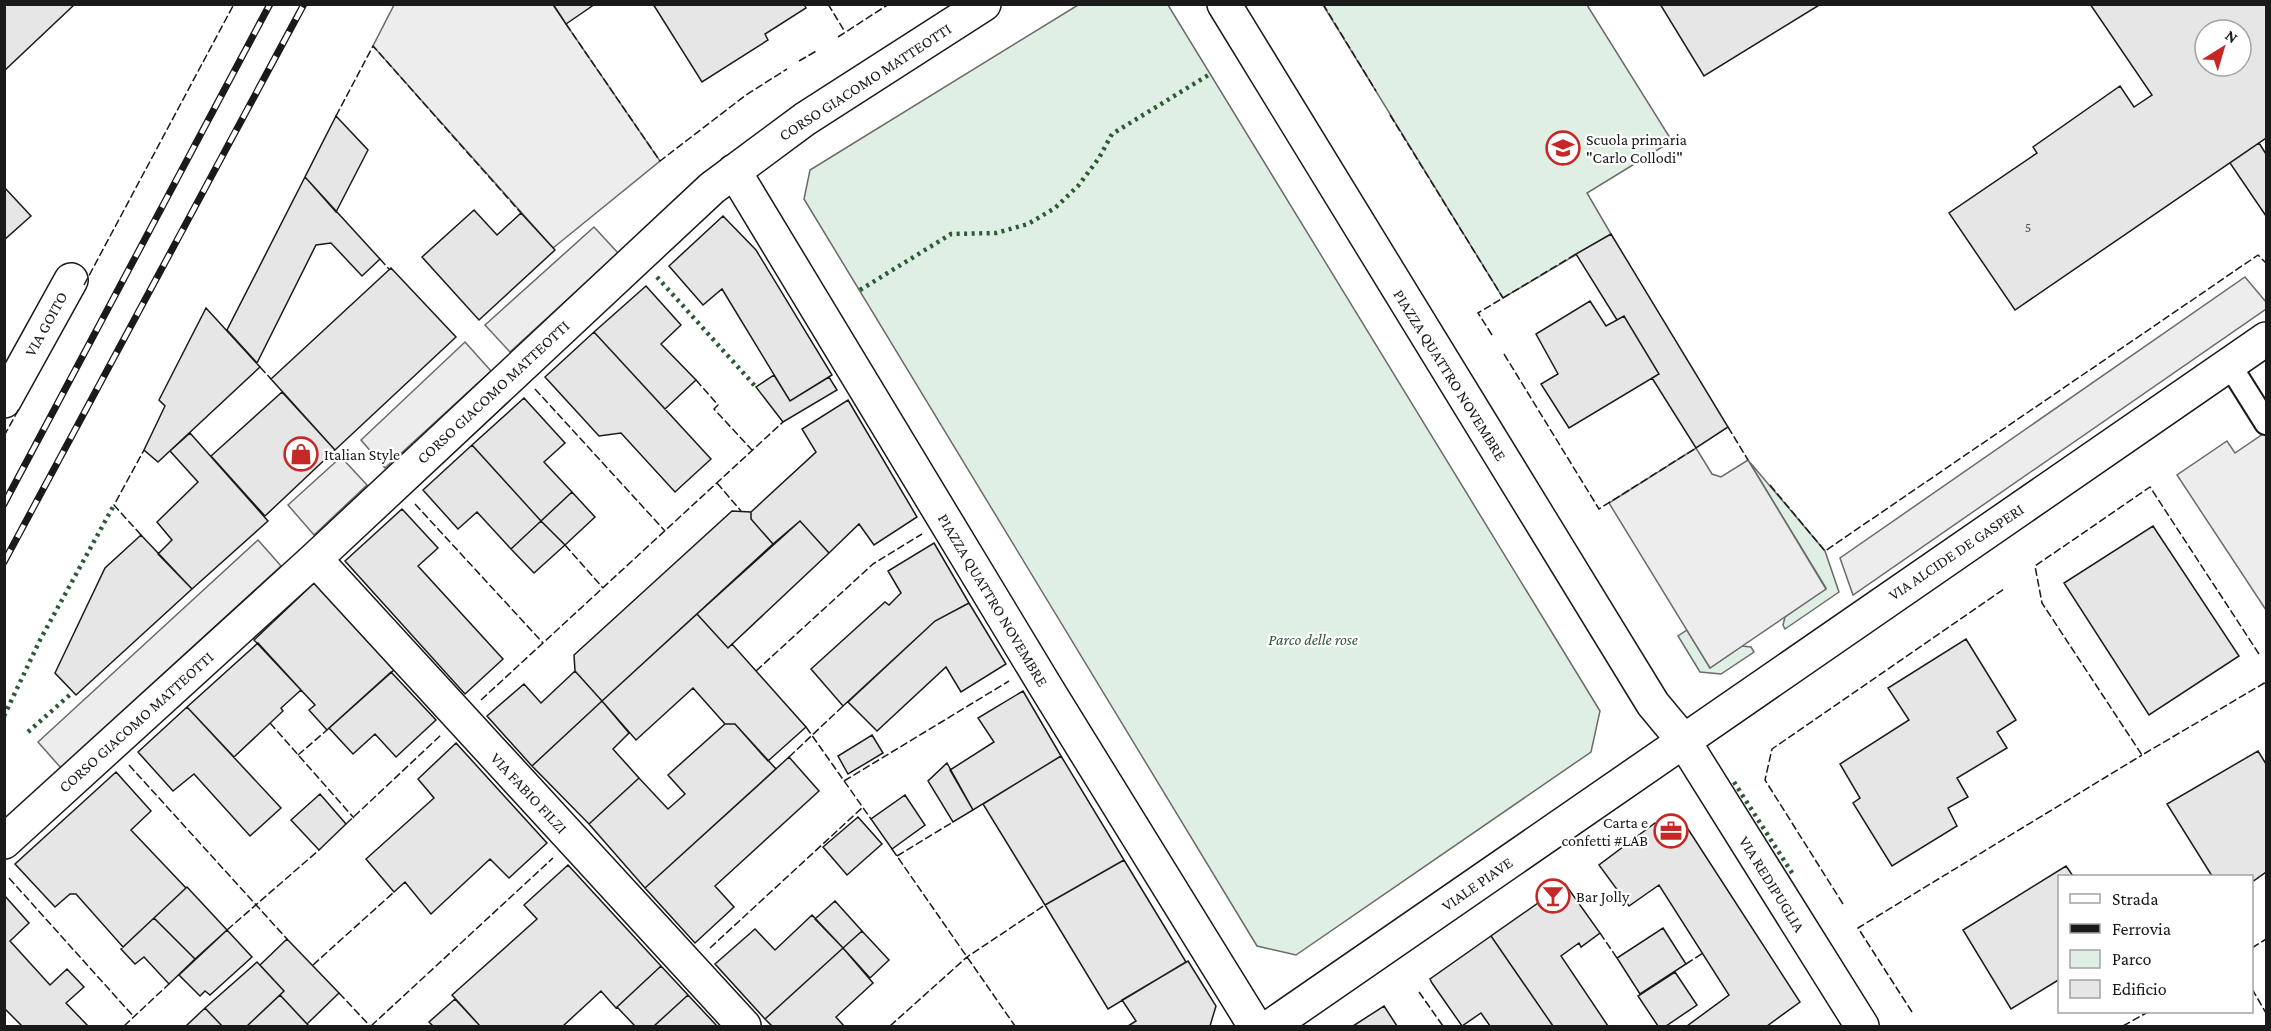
<svg xmlns="http://www.w3.org/2000/svg" width="2271" height="1031" font-family="'Crimson Pro',serif">
	<rect width="100%" height="100%" fill="#fff"/>
	<path fill="#e0efe3" stroke="#6a6a6a" stroke-width="1.5" d="M1078,5h90l432,706 -9,41 -295,203 -39,-9 -453,-747 6,-29z
		M1323,5h264l85,136 -85,52 24,41 -108,64z
		M1748,460l77,91 14,41 -54,37 -2,-4 2,-8 41,-29z
		M1687,630l23,38 32,-22 9,1 3,5 -33,22 -21,-2 -22,-36z"/>
	<path fill="#ededed" stroke="#6a6a6a" stroke-width="1.5" d="M394,5h159l107,156 -107,87 -180,-202z
		M594,227l24,26 -108,99 -25,-27z
		M2245,277l21,25v7l-413,286 -13,-37z
		M465,342l26,29 -106,97 -24,-28z
		M2266,432v178l-89,-135 50,-34 8,12z
		M1696,448l16,26 9,3 27,-17 78,129 -116,79 -101,-165z
		M341,457l26,28 -53,50 -26,-30z
		M258,540l23,26 -220,202 -23,-26z"/>
	<path fill="#e6e6e6" stroke="#1a1a1a" stroke-width="1.5" fill-rule="evenodd" d="M4,4h71l-71,67z
		M553,4h42l-29,20z
		M653,4h151l2,4 -41,26 3,6 -66,42z
		M1660,4h161l-117,72z
		M2090,4h176v134l-251,172 -66,-97 88,-60 -4,-6 87,-61 14,21 18,-12zM2205,30h36v36h-36z
		M336,116l32,34 -32,62 -31,-35z
		M2259,143l7,11v62l-36,-53z
		M305,177l75,82 -18,17 -31,-33 -15,2 -59,118 -30,-33z
		M4,187l27,29 -27,24z
		M474,210l23,25 24,-22 34,37 -76,70 -57,-63z
		M723,216l33,34 76,125 -42,26 -68,-112 -19,16 -34,-39z
		M1611,234l117,193 -32,21 -44,-70 7,-4 -35,-58 -7,4 -41,-66z
		M391,268l65,69 -121,113 -64,-71z
		M646,286l35,39 -20,19 35,36 -31,29 -71,-77z
		M1590,301l16,25 18,-10 35,58 -90,54 -28,-44 17,-10 -22,-40z
		M206,308l54,59 -102,95 -14,-12 21,-44 -6,-6z
		M594,332l117,127 -36,33 -54,-59 -22,3 -54,-59z
		M774,375l16,26 39,-24 8,13 -54,32 -27,-35z
		M282,392l53,58 -70,66 -54,-60z
		M524,398l41,45 -21,19 28,30 -31,29 -69,-76z
		M848,400l69,117 -43,28 -15,-21 -30,29 -29,-32 -27,23 -22,-25v-7l65,-60 -14,-23z
		M190,433l78,88 -76,68 -34,-35 14,-14 -15,-18 41,-40 -28,-31z
		M472,445l69,76 -30,28 -34,-37 -19,17 -35,-39z
		M572,492l23,25 -30,28 -24,-24z
		M402,509l36,39 -20,18 85,93 -38,35 -120,-133z
		M732,511l19,1v7l22,25 -171,157 -27,-30 -1,-16z
		M541,521l24,24 -31,28 -23,-24z
		M800,521l29,32 -101,95 -31,-34z
		M2153,526l86,130 -90,59 -85,-132z
		M141,535l51,54 -116,106 -21,-22 50,-105z
		M934,543l35,60 -34,18 -92,85 -32,-37 74,-67 4,3 12,-12 -13,-22z
		M314,583l80,87 -67,60 -18,-20 6,-5 -61,-65z
		M969,603l37,61 -45,28 -15,-25 -69,64 -29,-29 87,-81z
		M697,614l31,34 4,-4 74,83 -38,34 -33,-37h-10l-32,-36 -57,52 -34,-39z
		M1966,639l50,81 -19,12 10,16 -50,30 11,19 -20,11 9,18 -65,40 -39,-63 7,-5 -20,-34 69,-44 -21,-32z
		M258,643l43,47 -20,18 2,3 -49,46 -47,-50z
		M575,671l27,30 -70,65 -45,-50 37,-32 17,19z
		M391,672l45,48 -40,37 -21,-23 -22,20 -24,-26z
		M1023,691l38,65 -88,54 -23,-40 44,-28 -16,-24z
		M602,701l27,32 -16,16 26,29 -50,46 -57,-58z
		M187,707l94,101 -31,28 -56,-62 -21,17 -35,-39z
		M725,724h10l41,45 -131,119 -56,-64 50,-46 29,31 17,-15 -17,-19z
		M872,735l11,18 -35,21 -10,-18z
		M456,743l91,100 -38,35 -19,-19 -59,55 -26,-32 -11,10 -28,-33 68,-61 -16,-19z
		M2258,751l8,13v108l-14,10v-6h-40l-45,-72z
		M1061,756l63,104 -79,45 -62,-101z
		M789,757l30,34 -104,95 19,21 -39,36 -50,-55z
		M947,763l26,47 -20,12 -25,-41z
		M116,772l35,39 -20,19 55,58 -63,59 -47,-53h-6l-15,13 -40,-43z
		M320,794l26,30 -27,26 -28,-30z
		M905,795l20,30 -33,24 -21,-30z
		M858,817l24,27 -35,31 -24,-28z
		M1655,823l33,6 112,173 -33,24h-80l42,-31 -70,-110 -30,21 -30,-41z
		M1124,860l62,102 -78,47 -63,-104z
		M568,865l93,101 -45,42 -15,-17 -38,35h-83l-28,-31 85,-76 -13,-14z
		M2066,866l7,10h-13v103l-49,30 -48,-79z
		M1565,884l35,49 -19,14 -2,-4 -18,13 47,70h-55l-62,-90z
		M187,887l40,43 -32,29 -41,-41z
		M4,895l25,28 -19,18 40,44 17,-16 17,18 -18,16 22,23h-66l-18,-18z
		M835,901l27,30 -19,17 -28,-29z
		M812,915l31,33 -78,71 -50,-55 40,-35 20,21z
		M154,918l41,41 -26,25 -25,-27 -9,7 -14,-15z
		M1663,928l23,36 -46,30 -23,-36z
		M227,930l25,27 -42,38 -5,-4 -5,5 -21,-21z
		M862,931l27,29 -19,18 -27,-30z
		M1491,936l62,90h-63l-9,-13 -19,13 -30,-43 -2,-4z
		M287,939l52,54 -32,31 -27,-29 4,-4 -24,-26z
		M843,948l30,35 -37,34 8,9h-72l-7,-7z
		M1188,961l28,45 -6,20h-82l8,-5 -14,-21z
		M257,962l27,29 -37,35h-25l-17,-18z
		M661,966l27,29 -34,31h-19l-18,-19z
		M1675,972l22,33 -31,21h-8l-20,-30z
		M280,995l29,31h-62z
		M688,995l29,31h-63z
		M455,999l25,27h-47l-4,-4z
		M1384,1006l13,20h-44z
		M205,1008l17,18h-36z"/>
	<g fill="none" stroke-linecap="round" stroke-linejoin="round">
		<defs>
			<path id="service" d="M2229,364l37,59"/>
			<path id="minor" d="M1224,4l429,700 30,36 179,286
				M734,171l313,518 208,337
				M4,401l67,-121
				M315,559l429,467
				M4,842l311,-283 397,-371 93,-69 179,-115
				M1271,1026l995,-687"/>
		</defs>
		<use href="#service" stroke="#1a1a1a" stroke-width="26"/>
		<use href="#minor" stroke="#1a1a1a" stroke-width="36"/>
		<use href="#service" stroke="#fff" stroke-width="22"/>
		<use href="#minor" stroke="#fff" stroke-width="33"/>
		<defs>
			<path id="rail" d="M4,504l266,-500
				M4,562l300,-558"/>
		</defs>
		<use href="#rail" stroke="#1a1a1a" stroke-width="7"/>
		<use href="#rail" stroke="#fff" stroke-width="4.5" stroke-dasharray="14" stroke-linecap="butt"/>
		<path stroke="#2b5a34" stroke-width="4.5" stroke-dasharray="3 4.5" stroke-linecap="butt" d="M657,277l99,110
			M860,290l91,-56 45,-1 32,-9 27,-16 23,-22 21,-28 13,-24 98,-60
			M4,716l36,-76 74,-135
			M28,732l45,-40
			M1734,782l60,94"/>
		<path stroke="#1a1a1a" stroke-width="1.5" stroke-dasharray="8 3" stroke-linecap="butt" d="M828,4l17,28
			M1323,4l53,87
			M566,24l94,137 86,-66 41,-26
			M838,37l51,-33
			M799,61l19,-11
			M1390,115l113,183
			M336,116l37,-70 148,167
			M380,259l9,10
			M84,285l150,-281
			M1492,335l-14,-22 98,-59
			M1504,354l95,155 97,-61
			M260,367l11,12
			M696,380l22,25 -4,4 38,41
			M535,389l130,142
			M1728,427l20,33
			M4,436l16,-29
			M717,483l24,28
			M1770,485l55,66 433,-296 8,8
			M415,504l128,139
			M141,535l-27,-30 30,-55
			M565,545l38,43
			M2259,654l-109,-167 -115,79 7,37 100,152 124,-73
			M756,671l117,-107 49,-30
			M481,700l302,-278
			M270,723l84,95
			M806,727l65,92
			M298,755l29,-25
			M789,757l54,-51
			M129,765l158,174
			M844,781l165,-100
			M346,824l95,-89
			M892,849l123,177
			M897,856l56,-34
			M9,878l125,139
			M1843,904l-78,-124 7,-31 232,-160
			M227,930l92,-80
			M1600,933l17,25
			M710,948l153,-141
			M2252,948l14,-9
			M1686,964l17,-11
			M313,965l81,-73
			M2252,989l14,24
			M1419,992l24,34
			M339,993l31,33
			M1912,1012l-54,-84 284,-173
			M124,1026l45,-42
			M371,1026l182,-168
			M890,1026l77,-69 78,-52
			M2123,1026l25,-14"/>
	</g>
	<defs>
		<symbol id="school-ring" viewBox="-11 -11 22 22"><circle r="9.5" fill="#fff" stroke="#c62828" stroke-width="1.5"/><path d="M0-5L7-2L0 1L-7-2ZM-4 1L0 2.5L4 1V4Q0 6-4 4Z" fill="#c62828"/></symbol>
		<symbol id="shop-ring" viewBox="-11 -11 22 22"><circle r="9.5" fill="#fff" stroke="#c62828" stroke-width="1.5"/><path d="M-5-2.5h2.3a2.7 3.5 0 0 1 5.4 0H5L5.5 6h-11ZM-1.5-2.5h3a1.5 2.3 0 0 0-3 0Z" fill="#c62828"/></symbol>
		<symbol id="office-ring" viewBox="-11 -11 22 22"><circle r="9.5" fill="#fff" stroke="#c62828" stroke-width="1.5"/><path d="M-6-3h4V-5.5h4V-3h4V5H-6ZM-1-4.5V-3h2v-1.5ZM-6 0V1H6V0Z" fill="#c62828"/></symbol>
		<symbol id="bar-ring" viewBox="-11 -11 22 22"><circle r="9.5" fill="#fff" stroke="#c62828" stroke-width="1.5"/><path d="M-6-5H6L.8 .8V4.5H3.5V6h-7V4.5H-.8V.8Z" fill="#c62828"/></symbol>
	</defs>
	<g fill-rule="evenodd">
		<use href="#school-ring" x="1544" y="129" width="38" height="38"/>
		<use href="#shop-ring" x="282" y="435" width="38" height="38"/>
		<use href="#office-ring" x="1652" y="812" width="38" height="38"/>
		<use href="#bar-ring" x="1534" y="877" width="38" height="38"/>
	</g>
	<g text-anchor="middle" dominant-baseline="central" stroke-width="4.5" stroke-linejoin="round" paint-order="stroke">
		<g font-size="14" fill="#4d4d4d">
			<text x="2028" y="227">5</text>
		</g>
		<g font-size="16" fill="#1a1a1a" stroke="#fff">
			<text transform="translate(865 82) rotate(-33)">CORSO GIACOMO MATTEOTTI</text>
			<text transform="translate(46 324) rotate(-61)">VIA GOITO</text>
			<text transform="translate(1450 375) rotate(58)">PIAZZA QUATTRO NOVEMBRE</text>
			<text transform="translate(493 392) rotate(-43)">CORSO GIACOMO MATTEOTTI</text>
			<text transform="translate(1956 552) rotate(-34)">VIA ALCIDE DE GASPERI</text>
			<text transform="translate(993 600) rotate(59)">PIAZZA QUATTRO NOVEMBRE</text>
			<text transform="translate(136 722) rotate(-42)">CORSO GIACOMO MATTEOTTI</text>
			<text transform="translate(529 793) rotate(47)">VIA FABIO FILZI</text>
			<text transform="translate(1477 884) rotate(-35)">VIALE PIAVE</text>
			<text transform="translate(1772 884) rotate(58)">VIA REDIPUGLIA</text>
		</g>
		<g font-size="16" fill="#1a1a1a" stroke="#fff" text-anchor="start">
			<text x="1586" y="139">Scuola primaria<tspan x="1586" dy="18">"Carlo Collodi"</tspan></text>
			<text x="324" y="454">Italian Style</text>
			<text x="1648" y="822" text-anchor="end">Carta e<tspan x="1648" dy="18">confetti #LAB</tspan></text>
			<text x="1576" y="896">Bar Jolly</text>
		</g>
		<g font-size="16" font-style="italic" fill="#2b5a34" stroke="#fff">
			<text x="1313" y="639">Parco delle rose</text>
		</g>
	</g>
	<rect width="2271" height="1031" fill="none" stroke="#1a1a1a" stroke-width="12"/>
	<rect x="2058" y="875" width="195" height="138" fill="#ffffff" stroke="#a3a3a3" stroke-width="1.5"/>
	<rect x="2070" y="894" width="30" height="9" fill="#ffffff" stroke="#a3a3a3" stroke-width="1.5"/>
	<text x="2112" y="905" font-size="18" fill="#1a1a1a">Strada</text>
	<rect x="2070" y="924" width="30" height="9" fill="#1a1a1a" stroke="#a3a3a3" stroke-width="1.5"/>
	<text x="2112" y="935" font-size="18" fill="#1a1a1a">Ferrovia</text>
	<rect x="2070" y="950" width="30" height="18" fill="#e0efe3" stroke="#a3a3a3" stroke-width="1.5"/>
	<text x="2112" y="965" font-size="18" fill="#1a1a1a">Parco</text>
	<rect x="2070" y="980" width="30" height="18" fill="#e6e6e6" stroke="#a3a3a3" stroke-width="1.5"/>
	<text x="2112" y="995" font-size="18" fill="#1a1a1a">Edificio</text>
	<g transform="translate(2223 48) rotate(37)"><circle r="28" fill="#ffffff" stroke="#a3a3a3" stroke-width="1.5"/>
	<path d="M0-4.5L10 22L0 15L-10 22Z" fill="#c62828"/>
	<text y="-9" font-size="16" font-weight="bold" text-anchor="middle" fill="#1a1a1a">N</text>
	</g>
</svg>
